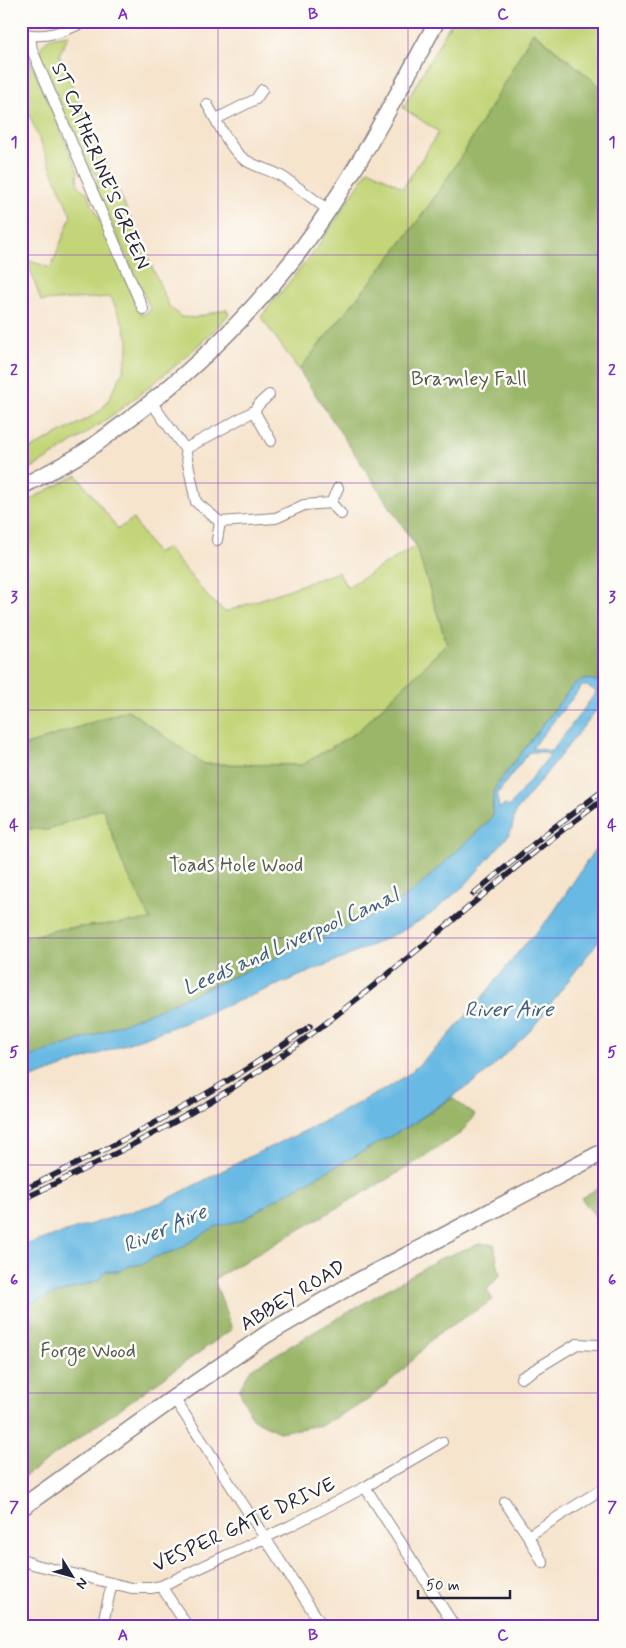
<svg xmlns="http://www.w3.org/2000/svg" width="626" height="1648" font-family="Mynerve,sans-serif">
	<rect width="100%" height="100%" fill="#fdfcf7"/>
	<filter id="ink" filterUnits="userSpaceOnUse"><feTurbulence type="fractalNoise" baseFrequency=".02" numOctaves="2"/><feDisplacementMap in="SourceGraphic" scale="10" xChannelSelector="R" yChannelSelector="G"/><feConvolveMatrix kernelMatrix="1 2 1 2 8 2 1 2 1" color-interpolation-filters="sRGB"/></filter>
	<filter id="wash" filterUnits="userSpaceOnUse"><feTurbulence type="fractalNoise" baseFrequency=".0096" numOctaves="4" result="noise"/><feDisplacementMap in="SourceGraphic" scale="20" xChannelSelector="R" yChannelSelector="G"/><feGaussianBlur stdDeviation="1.12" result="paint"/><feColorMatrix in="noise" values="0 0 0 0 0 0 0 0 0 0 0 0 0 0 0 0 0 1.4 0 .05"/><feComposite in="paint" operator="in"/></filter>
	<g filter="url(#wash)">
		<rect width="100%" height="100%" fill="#f6e4cd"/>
		<path fill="#c3d578" stroke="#727c5a" d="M452,21h153v69l-71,-58c-31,52 -60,106 -93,156 -43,64 -95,122 -142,182l-38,-53 56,-69 52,-79 34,19 36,-56 -36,-24z
			M69,35l-10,20 110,251 12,11 13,1 32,-9 3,5c-17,20 -38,38 -58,55 -48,40 -95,74 -150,105v-22h3l65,-34 12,-8 8,-11 14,-28 5,-21v-10l-5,-16 -12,-27 -70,4 -14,-41 24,8 20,-52 -50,-121v-55l57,131c-2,10 -1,18 9,21l54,123 10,-5 -56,-123c6,-9 0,-15 -8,-20l-46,-108c-3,-21 11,-22 28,-24z
			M77,475l41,54 15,-10 23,34 11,-5 42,50 16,14 113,-40 9,15 69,-41 31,98 -90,88 -55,33 -98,-1 -76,-54 -107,37v-243z
			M103,808l20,57 29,55 -92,9 -39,10v-111l26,2z"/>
		<path fill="#9ab668" stroke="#5e6c52" d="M533,32l72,58v560l-7,32 -24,2 -27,35 -55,83 2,12 -4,6 -66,62 -18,15 -35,19 -205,90 -71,29 -74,25v-121l39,-10 91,-9 -28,-55 -20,-57 -56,22 -26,-2v-81l107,-37 76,54 98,1 55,-33 90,-88 -31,-98 -117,-176c47,-60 99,-118 142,-182 33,-50 62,-104 92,-156z
			M452,1098l23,17 -14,18 -53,34 -194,112 18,50 -211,150v-170l17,-9 60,-20 8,-9h14l9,-5 14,-2 9,-6 25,-8 38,-24 28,-6 33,-21 133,-73z
			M605,1184v45l-24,-31z
			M479,1244h15l6,31 -13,15 6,10 -57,35 -33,35 -35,30 -46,25 -43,7 -26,-13 -14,-29 12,-21 188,-110z"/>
		<path fill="#68b9e3" stroke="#456e8f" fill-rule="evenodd" d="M605,650v49l-90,114 -3,15 -4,8 -42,48 -35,30 -29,17 -56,26 -165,67 -160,58v-22l74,-25 71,-29 205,-90 35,-19 18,-15 66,-62c6,-10 0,-22 6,-34l78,-102c9,-5 15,-6 24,-3zM582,686h5l9,5 -1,3 -43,57 -20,-3zM529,752h14l7,3 -41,52 -4,-2 -6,3 -2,-11 2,-6z
			M605,834v98l-74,98 -47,45 -75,51 -133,73 -33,21 -28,7 -38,23 -25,8 -9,6 -14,2 -9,5h-14l-7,9 -61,20 -17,9v-63l141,-44 91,-47 56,-26 80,-42 21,-14 35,-33 36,-41 39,-49 31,-34z"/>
	</g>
	<g filter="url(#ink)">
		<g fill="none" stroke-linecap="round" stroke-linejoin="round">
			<defs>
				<path id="street" d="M21,32c21,9 46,-2 65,-11
					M30,36l2,14 111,259
					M207,104c10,17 19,38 33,52 12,11 27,12 41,20 16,10 31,22 47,34
					M216,119l40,-20 6,-9
					M151,402l34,47 11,53 24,20 56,-4 28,-13 27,-2
					M254,411l6,-8 9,-8
					M185,449l69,-38 17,30
					M338,488l-7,15 10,11
					M217,540l3,-18
					M521,1378l56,-34 20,1 8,3
					M174,1398l149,229
					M365,1487l90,140
					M505,1502l23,34
					M21,1558l11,6 100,24h19l10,-2 129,-60 75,-39 77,-45
					M543,1563l-15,-27 77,-49
					M161,1586l27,41
					M102,1627l10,-44"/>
				<path id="secondary" d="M21,487c20,-11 41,-21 60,-33 15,-9 29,-21 43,-31 66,-49 125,-106 175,-171 54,-72 95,-152 138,-231"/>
				<path id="primary" d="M21,1508l153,-110 93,-64 86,-50 252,-133"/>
			</defs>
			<use href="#street" stroke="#8c8384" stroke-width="12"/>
			<use href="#secondary" stroke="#8c8384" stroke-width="18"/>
			<use href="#primary" stroke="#8c8384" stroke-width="19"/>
			<use href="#street" stroke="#fff" stroke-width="10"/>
			<use href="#secondary" stroke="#fff" stroke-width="15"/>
			<use href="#primary" stroke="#fff" stroke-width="16"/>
			<defs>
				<path id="rail" d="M473,894l76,-63 56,-42
					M21,1191c100,-48 199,-100 289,-165
					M21,1200c92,-44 184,-90 267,-149 87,-62 166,-133 248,-200 22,-18 46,-35 69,-53"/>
			</defs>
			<use href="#rail" stroke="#22223b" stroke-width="5.5"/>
			<use href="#rail" stroke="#fdfcf7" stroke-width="4" stroke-dasharray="11" stroke-linecap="butt"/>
		</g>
	</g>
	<path fill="none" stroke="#7b2cbf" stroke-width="1" stroke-opacity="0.55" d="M218,21v1606M408,21v1606M21,255h584M21,483h584M21,710h584M21,938h584M21,1165h584M21,1393h584"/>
	<g text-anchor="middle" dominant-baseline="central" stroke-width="5" stroke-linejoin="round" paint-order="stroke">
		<g font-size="20" fill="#22223b" stroke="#fdfcf7">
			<text transform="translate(100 166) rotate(67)">ST CATHERINE'S GREEN</text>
			<text transform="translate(293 1296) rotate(-31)">ABBEY ROAD</text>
			<text transform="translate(244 1525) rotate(-25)">VESPER GATE DRIVE</text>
		</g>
		<g font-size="20" fill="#52584d" stroke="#fdfcf7">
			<text x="469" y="379">Bramley Fall</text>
			<text x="236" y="865">Toads Hole Wood</text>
			<text x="88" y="1351">Forge Wood</text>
		</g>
		<g font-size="21" font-style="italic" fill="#3e5e7e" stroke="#fdfcf7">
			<text transform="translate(291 942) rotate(-24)">Leeds and Liverpool Canal</text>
			<text x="509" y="1010">River Aire</text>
			<text transform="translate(165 1229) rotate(-24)">River Aire</text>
		</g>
	</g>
	<rect width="626" height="1648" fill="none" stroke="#fdfcf7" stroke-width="55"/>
	<g transform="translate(72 1576) rotate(127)" stroke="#fdfcf7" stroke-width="4" paint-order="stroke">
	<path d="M0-4L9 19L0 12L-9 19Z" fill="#22223b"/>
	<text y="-8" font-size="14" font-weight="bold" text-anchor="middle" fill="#22223b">N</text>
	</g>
	<path d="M418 1590v8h92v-8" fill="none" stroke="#22223b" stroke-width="2.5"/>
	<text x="426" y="1590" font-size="15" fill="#22223b" stroke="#fdfcf7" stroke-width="4" paint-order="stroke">50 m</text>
	<rect x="28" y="28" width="570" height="1592" fill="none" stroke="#7b2cbf" stroke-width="2"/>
	<g font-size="16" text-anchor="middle" font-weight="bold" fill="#7b2cbf">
		<text x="123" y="19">A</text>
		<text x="313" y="19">B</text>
		<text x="503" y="19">C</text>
		<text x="14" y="147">1</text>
		<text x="612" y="147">1</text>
		<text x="14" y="375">2</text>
		<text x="612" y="375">2</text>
		<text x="14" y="602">3</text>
		<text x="612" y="602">3</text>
		<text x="14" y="830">4</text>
		<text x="612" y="830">4</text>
		<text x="14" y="1057">5</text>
		<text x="612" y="1057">5</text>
		<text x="14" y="1285">6</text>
		<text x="612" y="1285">6</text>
		<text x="14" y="1512">7</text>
		<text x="612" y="1512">7</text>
		<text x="123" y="1640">A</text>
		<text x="313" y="1640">B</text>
		<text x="503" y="1640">C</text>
	</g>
</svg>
